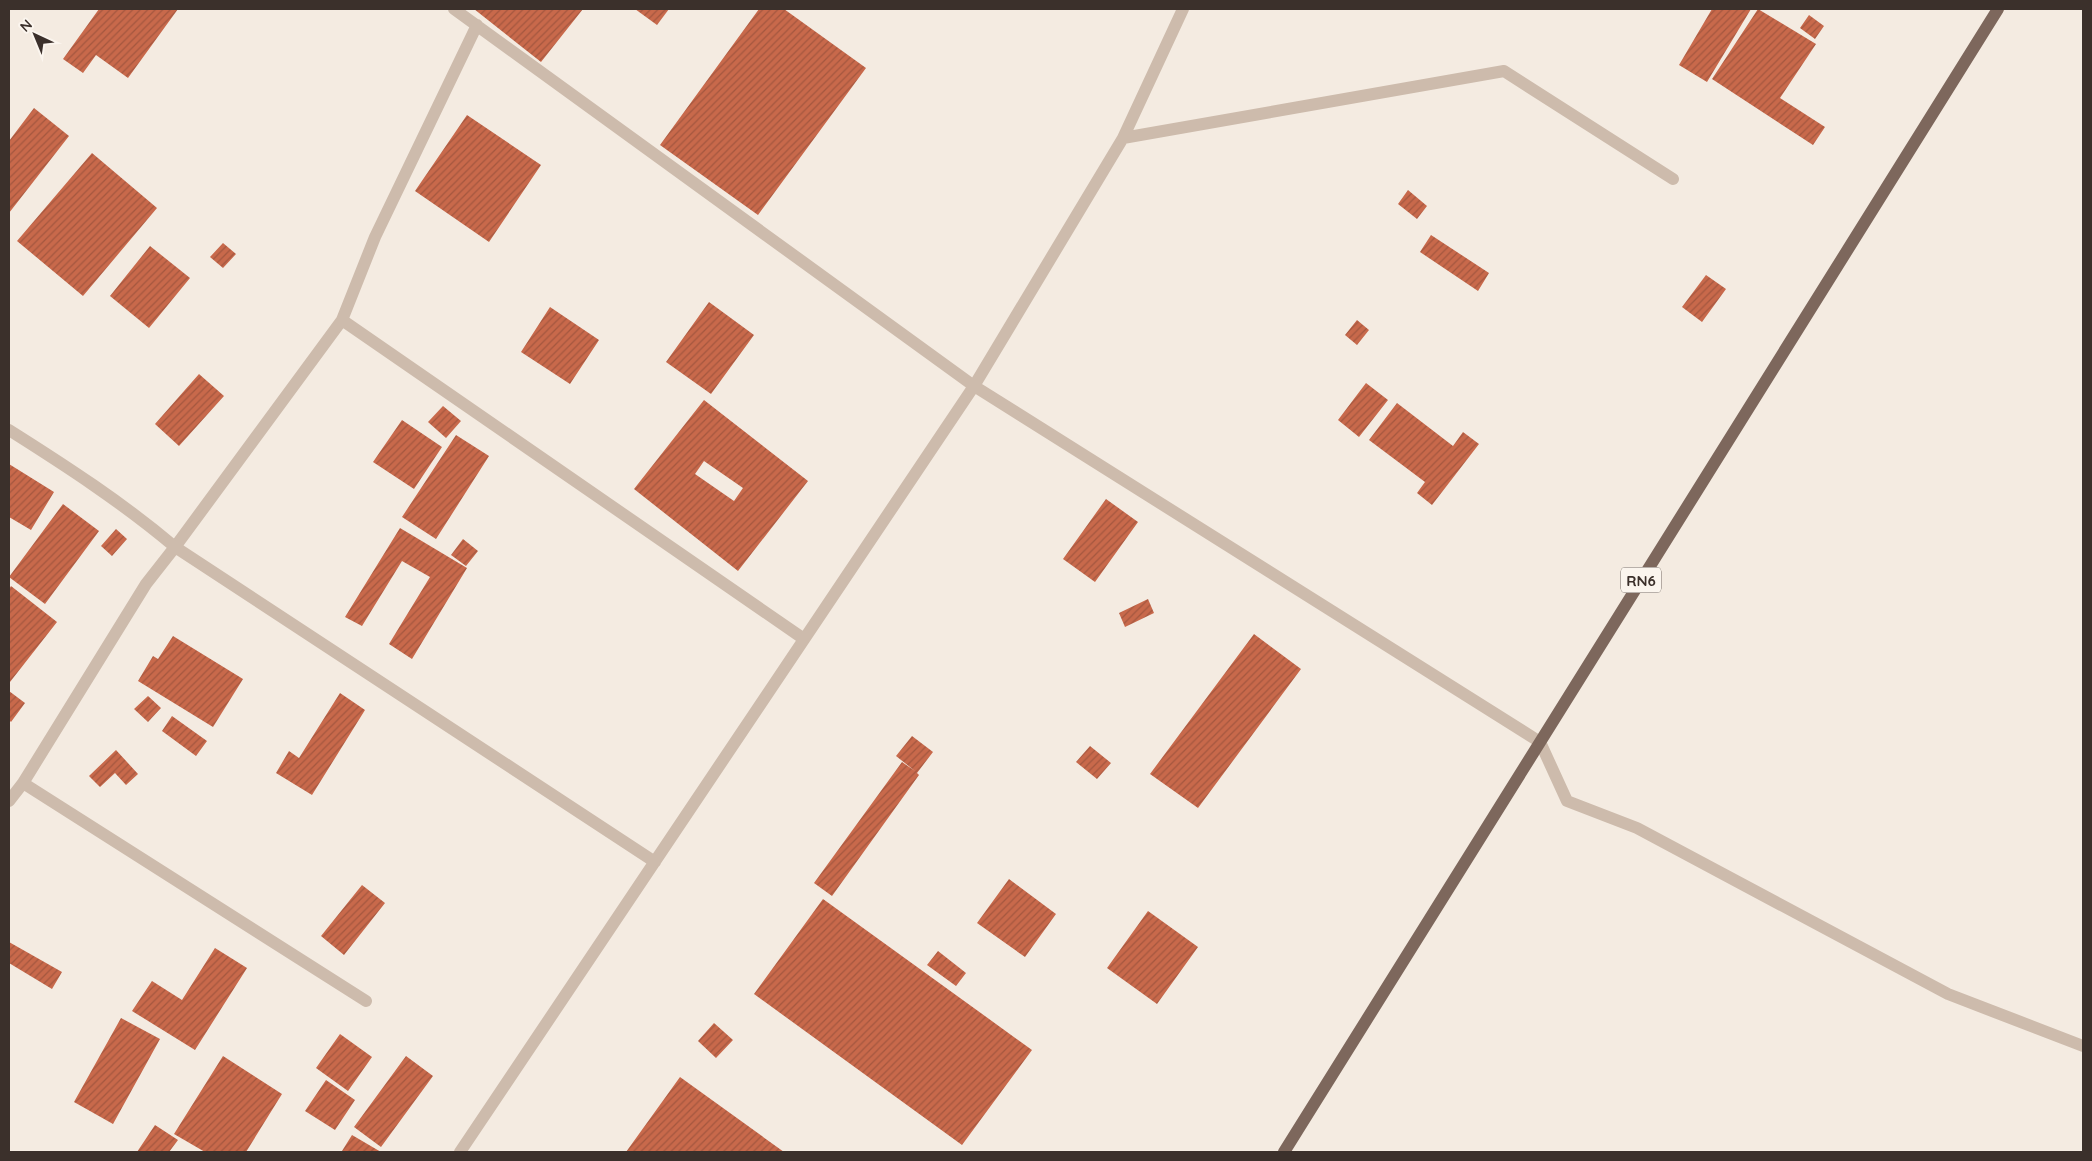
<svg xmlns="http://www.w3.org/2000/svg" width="2092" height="1161" font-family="Quicksand,sans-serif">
	<defs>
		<pattern id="building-hatch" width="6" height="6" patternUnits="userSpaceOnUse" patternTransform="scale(1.25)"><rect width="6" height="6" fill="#c8694b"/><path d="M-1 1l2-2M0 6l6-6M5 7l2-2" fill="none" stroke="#a4573f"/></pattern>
	</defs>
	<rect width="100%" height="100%" fill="#f4ebe1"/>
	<path fill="url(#building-hatch)" fill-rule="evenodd" d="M99,9h79l-50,69 -32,-23 -13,18 -20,-14z
		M474,9h109l-42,53z
		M635,9h34l-12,16z
		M759,9h25l82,59 -108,147 -98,-70z
		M1712,9h39l-44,73 -28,-17z
		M1758,9l58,35 -36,54 45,29 -12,18 -101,-66z
		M1809,15l15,11 -9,13 -15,-11z
		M34,108l35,28 -60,77v-72z
		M467,115l74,50 -52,77 -74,-51z
		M92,153l65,55 -74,88 -66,-55z
		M1408,190l19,16 -10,13 -19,-15z
		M1431,235l58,38 -11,18 -58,-39z
		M223,243l13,11 -13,14 -13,-11z
		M150,246l40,32 -41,50 -39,-32z
		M1706,275l20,14 -24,33 -20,-15z
		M709,302l45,33 -43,59 -45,-32z
		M550,307l49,33 -29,44 -49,-32z
		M1357,320l12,10 -12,15 -12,-10z
		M199,374l25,22 -45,50 -24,-22z
		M1366,383l22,17 -29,37 -21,-17z
		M704,400l104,81 -70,90 -104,-82zM704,461l39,27 -9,13 -39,-27z
		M1397,403l56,43 10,-14 16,12 -47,61 -15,-12 8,-11 -56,-42z
		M443,406l18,15 -15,17 -18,-16z
		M402,420l40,27 -28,42 -41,-27z
		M456,435l33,21 -53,83 -34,-22z
		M9,464l45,28 -23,38 -22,-13z
		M1106,499l32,23 -43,60 -32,-23z
		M63,504l36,27 -54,73 -36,-27z
		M400,528l67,40 -55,91 -23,-15 41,-67 -28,-16 -40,65 -17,-9z
		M116,529l11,10 -15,17 -11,-10z
		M463,539l15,12 -12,15 -15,-11z
		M11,586l46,36 -47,60 -1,-1v-92z
		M1148,599l6,14 -29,14 -6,-14z
		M1254,634l47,35 -103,139 -48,-34z
		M173,636l70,43 -30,48 -75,-46 15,-25 5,3z
		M9,691l16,12 -14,19 -2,-2z
		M340,693l25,17 -53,85 -36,-22 13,-22 10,7z
		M148,696l13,12 -13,14 -14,-13z
		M172,716l35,25 -11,15 -34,-25z
		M912,736l21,16 -16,21 2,2 -87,121 -18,-13 88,-121 13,9 -19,-15z
		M1090,746l21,17 -14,16 -21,-17z
		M116,750l22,24 -12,11 -11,-12 -15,14 -11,-11z
		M1009,879l47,35 -31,43 -48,-34z
		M362,885l23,18 -41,52 -23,-19z
		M823,899l209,151 -70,95 -208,-151z
		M1148,911l50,36 -41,57 -50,-36z
		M9,942l53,30 -10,17 -43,-26z
		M215,948l32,20 -52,82 -63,-39 20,-30 30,19z
		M938,951l28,22 -10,13 -29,-21z
		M121,1018l39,21 -47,85 -39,-22z
		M714,1023l19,17 -17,18 -18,-17z
		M340,1034l32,23 -24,34 -32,-23z
		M223,1056l59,38 -36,58h-41l-31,-18z
		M406,1056l27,20 -52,71 -27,-20z
		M680,1077l104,75h-158z
		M326,1080l29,20 -20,30 -30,-19z
		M155,1125l23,15 -9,12h-32z
		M352,1135l29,17h-37l-2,-1z"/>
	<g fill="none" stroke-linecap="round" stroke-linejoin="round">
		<path stroke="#cdbbac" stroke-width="12" d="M1540,742l27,59 70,27 311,166 135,52"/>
		<path stroke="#cdbbac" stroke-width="12" d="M454,9l520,377 566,356
			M1123,138l60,-129
			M342,320l462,319
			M9,430c57,36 114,73 166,117l480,315
			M23,783l343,218
			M9,801l14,-18 123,-199 29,-37 167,-227 33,-83 102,-212
			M460,1152l514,-766 149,-248 381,-67 169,108"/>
		<path stroke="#7d675c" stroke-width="12" d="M1284,1152l714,-1143"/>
	</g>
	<g text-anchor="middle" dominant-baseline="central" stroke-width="4.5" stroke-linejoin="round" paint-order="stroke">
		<rect fill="#fbf5ee" stroke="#756b66" stroke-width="1" x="1621" y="567.5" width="40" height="25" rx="4"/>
		<g font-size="15" font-weight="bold" fill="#3b302b">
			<text x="1641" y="580">RN6</text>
		</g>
	</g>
	<rect width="2092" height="1161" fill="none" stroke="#3b302b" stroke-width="20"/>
	<g transform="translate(35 35) rotate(316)" stroke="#fbf5ee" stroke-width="4" paint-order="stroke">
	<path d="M0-4L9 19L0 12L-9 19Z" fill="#3b302b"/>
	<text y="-8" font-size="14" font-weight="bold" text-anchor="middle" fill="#3b302b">N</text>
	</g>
</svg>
